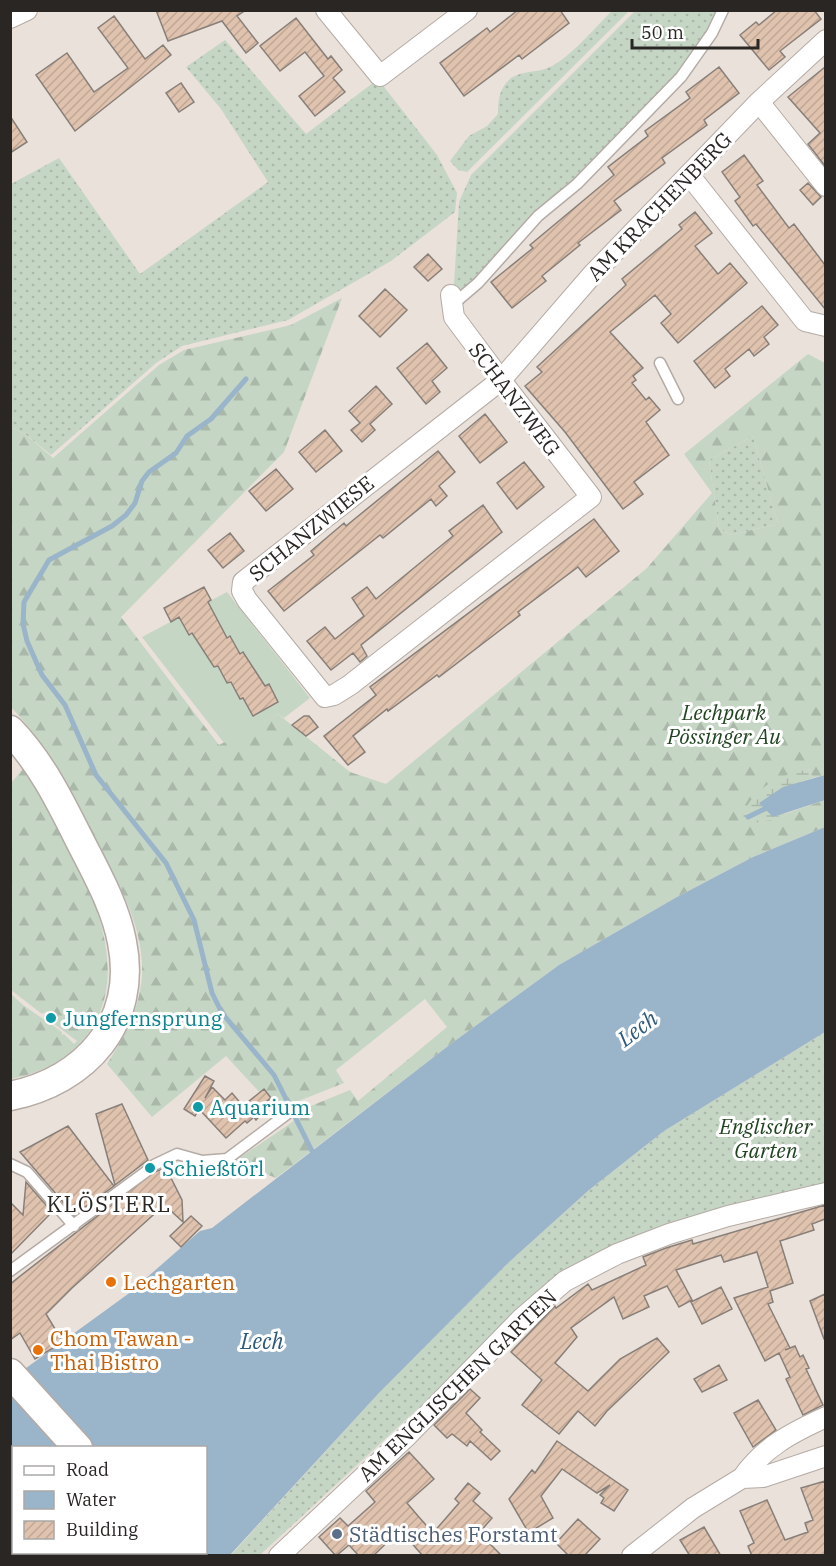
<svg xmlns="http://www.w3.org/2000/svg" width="836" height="1566" font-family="'IBM Plex Serif',serif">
	<defs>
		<pattern id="grass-dots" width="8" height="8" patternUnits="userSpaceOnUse" patternTransform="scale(1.5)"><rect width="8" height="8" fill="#c6d6c5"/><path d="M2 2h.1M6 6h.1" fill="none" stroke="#aab8a9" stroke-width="1.8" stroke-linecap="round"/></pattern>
		<pattern id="forest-firs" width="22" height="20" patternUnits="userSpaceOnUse" patternTransform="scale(1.5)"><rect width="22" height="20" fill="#c6d6c5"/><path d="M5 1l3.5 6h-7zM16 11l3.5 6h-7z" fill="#aab8a9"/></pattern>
		<pattern id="wetland-marsh" width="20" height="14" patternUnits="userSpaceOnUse" patternTransform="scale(1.5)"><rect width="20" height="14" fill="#c6d6c5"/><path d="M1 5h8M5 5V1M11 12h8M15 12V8" fill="none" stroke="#aab8a9"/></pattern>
		<pattern id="building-hatch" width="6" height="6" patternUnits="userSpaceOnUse" patternTransform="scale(1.5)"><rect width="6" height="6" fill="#e0c3af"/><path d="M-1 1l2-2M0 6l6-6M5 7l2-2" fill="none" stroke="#c0a796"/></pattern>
	</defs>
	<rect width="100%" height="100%" fill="#eae1da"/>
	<path fill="url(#grass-dots)" d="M612,11h17l-162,161 -9,-2 -8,-9 19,-25 18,-10 11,-12c0,-12 1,-22 8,-31 9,-12 26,-10 39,-14 22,-7 50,-42 67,-58z
		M635,11h87l-43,65 -226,225 6,-99 12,-27z
		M225,40l81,94 72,-55 59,76 20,38 -2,19 -64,49 -103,59 -106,26 -26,17 -105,92 -26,-21 -14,-6v-244l48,-26 81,116 128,-92 -47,-73 -35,-42z
		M753,436l25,88 -48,11 -11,-7 -10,-68z
		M825,1032v153l-190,52 -184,141 -191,177 -30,1 148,-162 130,-131 81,-73 75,-59z"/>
	<path fill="url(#forest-firs)" fill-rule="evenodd" d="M342,298l-58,154 -163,165 98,128 59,-31 72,58 36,12 261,-216 65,-75 -28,-39 124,-100 17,9v412l-12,3 -5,-9 -27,49 12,-7 32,-11v27l-72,30 -76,40 -118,68 -107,78 -176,135 -38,-15 -2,-3 55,-37 15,-15 44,-18 8,11 89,-74 -22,-28 -89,71 8,13 -68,27 -50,-54 -74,61 -45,-53c17,-27 32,-54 35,-87 3,-55 -29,-102 -53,-148 -23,-44 -44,-86 -78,-122v-279l14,6 28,24 106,-93 25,-15 107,-25zM753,436l25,88 -48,11 -11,-7 -10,-68z
		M24,768c39,67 116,181 69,258 -18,31 -49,46 -82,53l-1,-86 13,12 39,27v3l2,-1 10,10 3,-3 -24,-18v-10l-6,-2 -5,3 -31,-24v-207z"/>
	<path fill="url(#wetland-marsh)" d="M808,769l5,9 -29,9 -11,30 20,-6 -12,7 -37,7c-5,-18 16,-37 31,-45 10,-5 23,-8 33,-11z"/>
	<path fill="#c6d6c5" d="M227,592l83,106 -26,20 -6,-4 -54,29 -82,-106z"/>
	<path fill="#9ab4ca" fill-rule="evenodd" d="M825,775v25l-52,17 -14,-14 24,-16z
		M825,827v205l-161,99 -75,59 -81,73 -130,131 -148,161 -219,1v-177l117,-85 72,-63 12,-3 240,-185 107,-78 118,-68 76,-40zM14,1448h192v104h-192z"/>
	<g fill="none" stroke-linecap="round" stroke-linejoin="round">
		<path stroke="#9ab4ca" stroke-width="5" d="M246,379l-35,40 -24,17 -11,17 -27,19 -7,9 -7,22 -9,12 -14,11 -63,34 -25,42 -1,22 4,17 15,34 23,30 31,70 70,88 28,57 18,73 10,20 52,62 41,82
			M748,817l23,-11"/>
	</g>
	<path fill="url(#building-hatch)" stroke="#887f79" stroke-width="1.5" d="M156,10h90l-9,6 21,27 -12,10 -24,-32 -54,20z
		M518,10h42l9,13 -47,36 -3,-4 -55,41 -24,-33 47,-35 3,4z
		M777,10h37l7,9 -41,32 5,6 -16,13 -29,-35 16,-13 3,3z
		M114,16l31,43 18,-14 8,10 -96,76 -39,-56 31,-22 27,39 34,-24 -30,-40z
		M296,18l32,41 3,-3 11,14 -9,8 12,14 -30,24 -16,-20 25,-20 -19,-24 -25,19 -20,-25z
		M719,67l20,26 -35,27 3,5 -45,33 3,5 -51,38 7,9 -43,33 2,2 -38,31 4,5 -34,27 -21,-26 42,-34 -3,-3 84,-70 -6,-8 40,-31 -3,-5 45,-33 -4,-6z
		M825,67v99l-17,-22 12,-11 -32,-36z
		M181,83l13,19 -15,10 -13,-19z
		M10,116l17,26 -17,11z
		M744,155l19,26 -6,4 32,43 5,-4 31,41v44l-69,-85 -3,2 -18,-25 5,-4 -18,-25z
		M808,183l13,14 -8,8 -13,-15z
		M695,212l17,21 -17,13 23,28 12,-11 17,20 -69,60 -17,-20 10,-9 -16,-19 -45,37 33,36 -10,8 3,4 -4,3 14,17 3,-3 11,13 -14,12 23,33 -35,27 9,12 -20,15 -58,-77 -40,-46 17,-14 -5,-5 89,-82 -4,-6 60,-50 -3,-4z
		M428,254l14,15 -14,12 -14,-14z
		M385,289l22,21 -27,27 -21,-21z
		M762,306l16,19 -14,12 5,7 -15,12 -5,-7 -24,20 5,7 -15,12 -21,-27z
		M427,343l20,25 -15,13 8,11 -14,12 -29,-36z
		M376,386l16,18 -22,20 5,6 -13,12 -11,-12 9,-7 -11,-12z
		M485,414l22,28 -27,21 -21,-27z
		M325,430l17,21 -26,21 -17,-20z
		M438,451l17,21 -16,14 8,10 -11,10 -5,-7 -48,39 -3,-3 -96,76 -16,-20 46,-36 -3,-4 33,-28 2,3z
		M524,462l20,25 -27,22 -20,-26z
		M276,469l17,20 -27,22 -17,-20z
		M483,505l19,27 -141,113 6,11 -7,6 -7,-9 -22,17 -24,-29 18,-14 10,12 29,-23 -12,-18 15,-11 9,12 77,-63 -4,-5z
		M594,519l25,32 -33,26 -8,-10 -60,45 2,3 -81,62 -2,-2 -49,36 -1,-2 -34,27 12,16 -17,13 -24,-29 52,-41 -6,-8z
		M230,533l14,18 -21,17 -15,-18z
		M204,587l7,13 -3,2 19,36 3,-2 10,18 3,-2 22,34 4,-2 9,18 -25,14 -10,-18 -3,1 -9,-17 -4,1 -9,-17 -4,1 -22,-34 -3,2 -10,-18 -8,5 -7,-14z
		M304,716h5l9,11 -12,9 -14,-11z
		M205,1076l9,5 -9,17 7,-11 13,13 7,-7 11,13 21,-17 7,9 -5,4 3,3 -13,15 -2,-3 -7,6 -2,-2 -19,17 -27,-29 -4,7 -11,-7z
		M122,1104l26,56 -33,25 -19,-71z
		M68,1126l46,60 -40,29 -54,-63z
		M166,1168l16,32 1,22 -12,-11 -10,-3 -89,80 -26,26 17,28 -28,17 -15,-26 -10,7v-56l144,-112z
		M26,1182l26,30 -42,43v-53l13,13z
		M825,1205v14l-13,5 2,6 -34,11 13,42 -23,8 3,11 -5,2 22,44 -5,2 10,-4 5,11 3,-2 6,13 -3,1 17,36 -20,10 -17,-36 4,-2 -11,-24 -14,8 -31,-63 34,-11 -11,-35 -33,10 -3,-7 -45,15 16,30 -13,7 -12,-21 -23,10 5,11 -26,12 -9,-22 -43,31 6,9 -22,26 33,28 32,-32 37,-21 12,14 -62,59 -12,15 -17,-15 -19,23 -37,-29 20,-25 -31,-28 44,-46 1,2 32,-24 4,6 54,-25 -3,-8 23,-9 26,-8 1,4z
		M191,1216l11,10 -21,21 -11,-11z
		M721,1287l11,22 -30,15 -11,-22z
		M825,1294v45h-1l-14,-38z
		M719,1365l8,15 -25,12 -8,-13z
		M470,1389l10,9 -14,15 16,17 -2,2 20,19 -9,9 -21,-19 -3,5 -15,-12 -5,4 -13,-13z
		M758,1400l18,30 -23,17 -19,-34z
		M557,1441l71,49 -14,21 -13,-8 3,-5 -4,-3 10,-10 -13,8 -35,-24 -21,27 12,22 -20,12h-6l-18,-31 23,-29 3,3z
		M409,1452l25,27 -27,24 11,13 15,17 26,-30 -4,-4 13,-16 12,10 -7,8 19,17 -13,15 23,23h-79l-23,-26 -27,26h-14l-10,-11 -13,11 -17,-19 21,-19 8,8 27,-24 -9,-11z
		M825,1481v75h-73l-4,-10 6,-3 -14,-32 27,-11 18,40 23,-8 -3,-9 8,-3 -12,-32z
		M578,1519l22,20 -16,17h-15l-13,-13z
		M704,1527l17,29h-31l-10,-16z"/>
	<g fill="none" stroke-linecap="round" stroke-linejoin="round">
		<defs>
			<path id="service" d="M451,306l27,-23 60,-67 39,-32 104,-107 31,-44 11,-23
				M660,363l18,36
				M10,1164l17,8 47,54
				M154,1165l23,-11 25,7 25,-2 68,-51
				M10,1271l137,-100"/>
			<path id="minor" d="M326,10l54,66 87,-66
				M10,18l17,-8
				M759,102l67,84
				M690,176l115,145 21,5
				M451,295l3,22 47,63 5,7 85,110 -241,188 -16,10 -9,2 -78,-97 -5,-9 1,-9 258,-202 91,-105 167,-173 67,-62
				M742,1478c22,-31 49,-45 84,-61
				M279,1556l126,-118 117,-120 43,-37 52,-27 52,-20 59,-18 98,-23
				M632,1556l61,-48 49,-30 21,-1 63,-21"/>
			<path id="secondary" d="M10,730c30,31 49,69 68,107 17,34 37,68 44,105 16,80 -36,139 -112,154
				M10,1373l68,75
				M173,1552l2,4"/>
		</defs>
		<use href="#service" stroke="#b5aba5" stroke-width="13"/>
		<use href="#minor" stroke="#b5aba5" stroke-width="22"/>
		<use href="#secondary" stroke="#b5aba5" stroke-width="31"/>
		<use href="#service" stroke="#fff" stroke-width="10"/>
		<use href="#minor" stroke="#fff" stroke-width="20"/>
		<use href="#secondary" stroke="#fff" stroke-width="28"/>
	</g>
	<g fill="#0f9aa8" stroke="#fff" stroke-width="2">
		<circle cx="51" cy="1018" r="6"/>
		<circle cx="198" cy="1107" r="6"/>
		<circle cx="150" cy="1168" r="6"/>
	</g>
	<g fill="#e8710a" stroke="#fff" stroke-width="2">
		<circle cx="111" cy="1282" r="6"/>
		<circle cx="38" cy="1350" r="6"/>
	</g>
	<circle fill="#5c6f8a" stroke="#fff" stroke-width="2" cx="337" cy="1534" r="6"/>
	<g text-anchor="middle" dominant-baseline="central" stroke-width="6" stroke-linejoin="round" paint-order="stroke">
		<g font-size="21" fill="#292623" stroke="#fff">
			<text transform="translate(659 206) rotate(-46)">AM KRACHENBERG</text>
			<text transform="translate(515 399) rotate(53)">SCHANZWEG</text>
			<text transform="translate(311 528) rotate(-39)">SCHANZWIESE</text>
			<text transform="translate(457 1385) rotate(-44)">AM ENGLISCHEN GARTEN</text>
		</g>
		<g font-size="21" font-style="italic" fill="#214420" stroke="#fff">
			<text x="724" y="712">Lechpark<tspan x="724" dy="24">Pössinger Au</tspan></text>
			<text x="766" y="1126">Englischer<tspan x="766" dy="24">Garten</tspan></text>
		</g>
		<g font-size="21" fill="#0d838f" stroke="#fff" text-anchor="start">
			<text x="63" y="1018">Jungfernsprung</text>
			<text x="210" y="1107">Aquarium</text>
			<text x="162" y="1168">Schießtörl</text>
		</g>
		<g font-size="21" fill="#c56008" stroke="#fff" text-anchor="start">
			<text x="123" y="1282">Lechgarten</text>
			<text x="50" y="1338">Chom Tawan -<tspan x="50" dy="24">Thai Bistro</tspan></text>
		</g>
		<g font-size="21" fill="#4e5e75" stroke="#fff" text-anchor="start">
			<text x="349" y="1534">Städtisches Forstamt</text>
		</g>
		<g font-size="22" font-style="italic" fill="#2e597a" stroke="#fff">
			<text transform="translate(637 1028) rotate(-37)">Lech</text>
			<text x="262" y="1340">Lech</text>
		</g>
		<g font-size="22" letter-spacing="1.5" fill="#292623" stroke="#fff">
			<text x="109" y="1203">KLÖSTERL</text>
		</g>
	</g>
	<rect width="836" height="1566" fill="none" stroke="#292623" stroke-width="24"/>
	<rect x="12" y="1446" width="195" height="108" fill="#ffffff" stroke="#a9a8a7" stroke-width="1.5"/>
	<rect x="24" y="1466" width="30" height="9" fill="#ffffff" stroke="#a9a8a7" stroke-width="1.5"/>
	<text x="66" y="1476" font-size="18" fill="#292623">Road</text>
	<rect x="24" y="1491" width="30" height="18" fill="#9ab4ca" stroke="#a9a8a7" stroke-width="1.5"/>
	<text x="66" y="1506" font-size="18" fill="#292623">Water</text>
	<rect x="24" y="1521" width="30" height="18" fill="url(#building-hatch)" stroke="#a9a8a7" stroke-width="1.5"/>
	<text x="66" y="1536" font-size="18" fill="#292623">Building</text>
	<path d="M632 39v9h126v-9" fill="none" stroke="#292623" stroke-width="3"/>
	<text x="641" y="39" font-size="18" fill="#292623" stroke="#ffffff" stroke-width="4.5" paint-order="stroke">50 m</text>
</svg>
